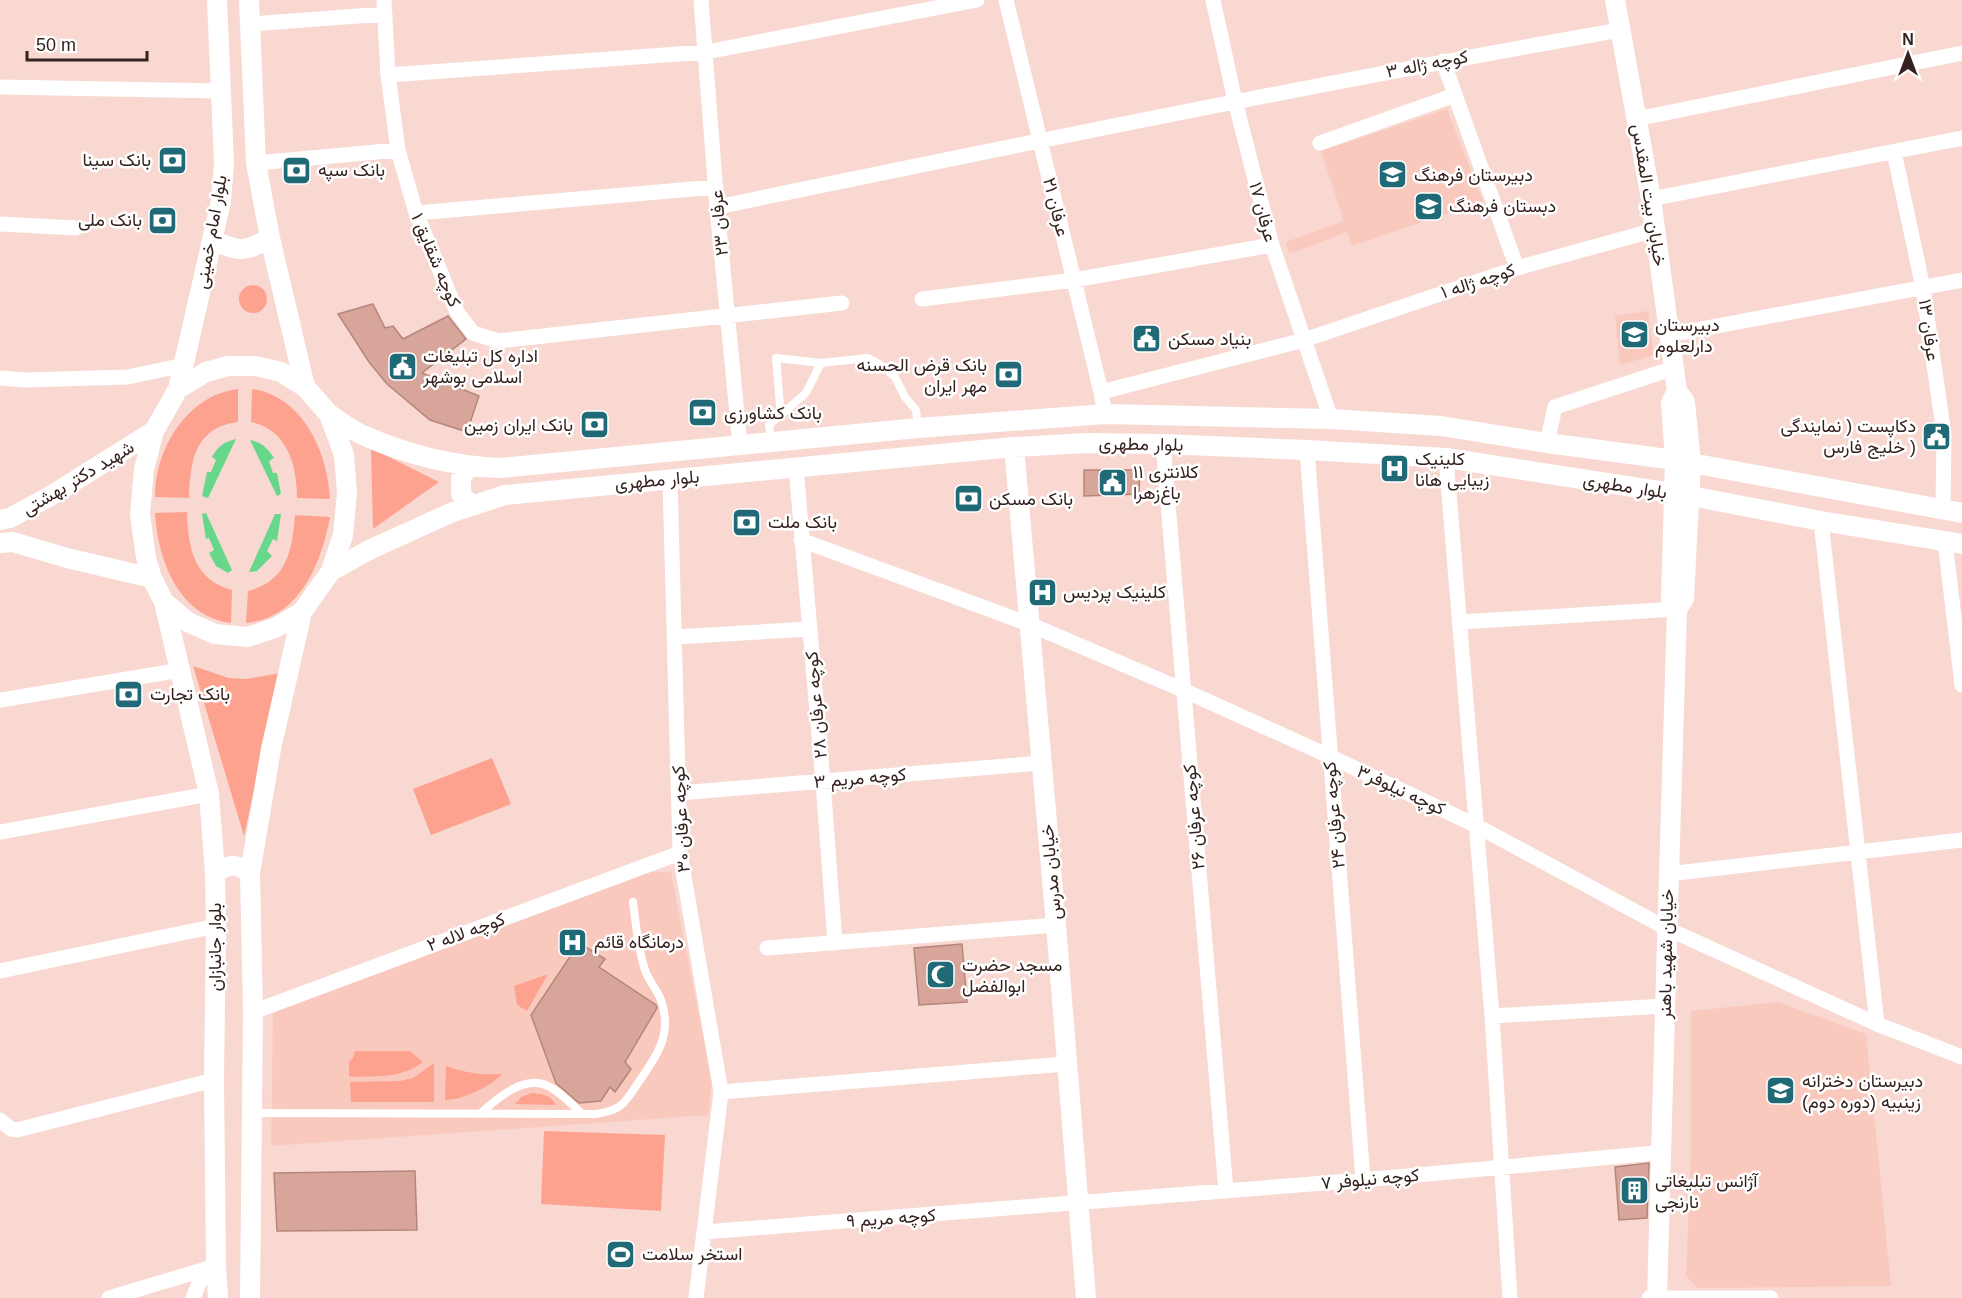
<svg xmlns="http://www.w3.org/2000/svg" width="1962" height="1298" font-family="Arial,Vazirmatn,sans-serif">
	<rect width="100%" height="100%" fill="#f8d8d1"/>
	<path fill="#fac9be" d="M1447,109l36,92 -131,45 -5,-14 -58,22 -3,-12 58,-21 -23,-70z
		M1648,311l6,44 -34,10 -5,-49z
		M650,872h21l41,210 -4,33 -437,31 2,-133z
		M1778,1002l88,32 25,252 -193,2 -12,-12 5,-120v-145z"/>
	<path fill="#fea290" d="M239 299a14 14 0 1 1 28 0a14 14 0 1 1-28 0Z
		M238,389v33c-43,5 -48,39 -49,76l-34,-1c0,-48 32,-102 83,-108z
		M252,389c51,7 76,64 78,110l-33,-1c0,-34 -10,-68 -46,-76z
		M371,448l68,34 -66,47z
		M187,512c1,36 7,68 45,78l-1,33c-53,-7 -73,-63 -76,-110z
		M295,515l35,2c-9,47 -30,101 -84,106l2,-32c39,-10 44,-40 47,-76z
		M193,666l36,12 18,1 33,-6 -36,163z
		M492,758l19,46 -80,31 -18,-46z
		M548,974l-21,37 -10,-6 -3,-19z
		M355,1051h55l13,11c-20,16 -46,14 -71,15l-3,-1v-14l4,-4z
		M434,1063v39h-83l-1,-20 50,-1 13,-3z
		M446,1066c19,7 36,9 56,8 -10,12 -40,26 -57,26z
		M532,1093c11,1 19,2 24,12l-41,-1 6,-7z
		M544,1131l121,4 -4,76 -120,-7z"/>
	<path fill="#67d88b" d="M236,439l-28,59 -6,-2 5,-24h4l5,-12 -4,-3c6,-11 12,-15 24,-18z
		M250,440c11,2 18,8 24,18l-5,3 4,12h4l4,21 -4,2z
		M206,513l26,57 -4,3 -12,-7 -7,-13 5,-3 -5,-12 -3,1 -4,-25z
		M275,514h6l-4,27 -4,-2 -6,12 5,5 -15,15 -8,1z"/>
	<path fill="#d7a59a" stroke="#b6867b" stroke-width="1.5" d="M373,304l12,24 8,-2 10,13 45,-23 18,23 -44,34 57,23 -12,36 -37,-12 -43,-36 -18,-22 -31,-48z
		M1084,470h56l-1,24 -55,2z
		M579,943l26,16 -6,8 57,38 1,3 -32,54 6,7 -16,23 -5,-5 -9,14 -22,2 -23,-20 -25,-68z
		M962,944l5,58 -48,3 -5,-57z
		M1649,1163l-2,55 -28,2 -4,-53z
		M415,1171l2,59 -140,1 -3,-58z"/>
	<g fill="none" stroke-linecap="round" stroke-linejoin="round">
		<path stroke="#fff" stroke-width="8" d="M781,416l-5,-58 45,5
			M771,440l-2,-15 37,-32 15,-30 47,-5 13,7 14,12 10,20 11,13 2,16
			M253,1113l343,1c26,-4 28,-10 42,-31 18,-26 34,-47 24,-80 -3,-11 -13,-21 -17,-33 -7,-21 -9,-45 -12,-68
			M480,1114c17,-16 46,-41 70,-27 12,7 22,17 32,27"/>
		<path stroke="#fff" stroke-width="15" d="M384,0l4,75 10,75 18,63 41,99 16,21 25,8 344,-38
			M701,0l16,207 23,238
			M1006,0l95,392 4,22
			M1213,0l22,101 37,144 59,174
			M251,24l134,-10
			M1443,61l74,207
			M388,75l318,-23 271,-52
			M0,87l221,4
			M1636,119l326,-66
			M1320,143l135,-48
			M1894,152l29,136 21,146 -1,76
			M256,163l142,-13
			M1651,199l311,-61
			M717,207c300,-62 601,-124 903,-177
			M416,213l300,-26
			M0,224l76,4
			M922,299l152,-19 198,-35
			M1669,335l293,-55
			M0,378l25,2 103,-3 56,-12
			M1101,392l203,-52 213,-72 138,-38
			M1547,443l8,-36 119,-39
			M1163,444l63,747
			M1307,450l56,730
			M1446,458l46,558 18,282
			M796,467l27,315 12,161
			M670,479l10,374 41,239 -25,206
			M1821,521l56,503
			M801,540l228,84 154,66 146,66 148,70 189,102 211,96 85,33
			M1945,541l17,144
			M1460,622l217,-13
			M675,637l134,-8
			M0,700l181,-30
			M679,793l362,-30
			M0,832l209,-38
			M1668,874l294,-34
			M767,948l289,-23
			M0,971l216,-45
			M253,1012l427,-159
			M1492,1016l173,-10
			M721,1092l345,-28
			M0,1120l11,9 6,1 197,-50
			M705,1232l658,-52 292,-27 7,1
			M109,1298l107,-32
			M193,1298l7,-17 15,-14
			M1649,1298h122"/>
		<path stroke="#fff" stroke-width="20" d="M249,0l7,163 14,75 35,149 24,27 15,41 3,38 -4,42 -12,36 -29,41 -27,16 -27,9 -33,-3 -27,-12 -24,-20 -12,-24 -6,-20 -6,-44 4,-45 10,-38 24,-42 28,-17 22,-6h28l25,6 24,15
			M1615,0l36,199 26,192 8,11 6,61 -7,136 -7,10c-8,230 -13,459 -20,689
			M212,240c28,12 31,13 58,-2
			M178,389l43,-188 3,-38 -7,-163
			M1677,391l-6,12 4,57 -4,139 6,10
			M329,414c11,7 23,17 36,22 43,19 88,30 135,32l418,-40 187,-14 226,5 110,7 106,17 128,17 287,53
			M1014,447l42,478 30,373
			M468,466l-7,13v15l10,12
			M0,520l10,-2 42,-23 102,-64
			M0,543l13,-1 54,16 85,20
			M331,571l40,-22 82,-37 52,-17 509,-48 73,-4 76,1 144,6 139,8 245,38 130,25 141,23
			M164,602l45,192 6,79 1,53 -2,154 2,186 2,32
			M215,873c14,-9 20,-10 35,0
			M250,1298l3,-286 -3,-139 21,-124 31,-137"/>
	</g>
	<defs>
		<symbol id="bank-square" viewBox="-11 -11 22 22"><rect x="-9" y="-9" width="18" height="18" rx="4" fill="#206976" stroke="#fff"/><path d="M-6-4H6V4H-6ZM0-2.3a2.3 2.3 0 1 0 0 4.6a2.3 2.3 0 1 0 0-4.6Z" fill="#fff"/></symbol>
		<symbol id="school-square" viewBox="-11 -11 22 22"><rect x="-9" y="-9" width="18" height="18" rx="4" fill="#206976" stroke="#fff"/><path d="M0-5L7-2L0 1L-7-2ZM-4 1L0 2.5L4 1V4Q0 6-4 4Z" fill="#fff"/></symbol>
		<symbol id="civic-square" viewBox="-11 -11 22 22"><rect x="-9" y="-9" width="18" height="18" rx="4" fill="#206976" stroke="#fff"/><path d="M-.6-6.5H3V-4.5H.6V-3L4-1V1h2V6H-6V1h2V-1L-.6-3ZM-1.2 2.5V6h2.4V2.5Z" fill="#fff"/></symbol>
		<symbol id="hospital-square" viewBox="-11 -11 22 22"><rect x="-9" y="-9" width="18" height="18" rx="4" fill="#206976" stroke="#fff"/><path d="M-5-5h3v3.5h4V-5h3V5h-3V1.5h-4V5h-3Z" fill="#fff"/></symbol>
		<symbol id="mosque-square" viewBox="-11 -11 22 22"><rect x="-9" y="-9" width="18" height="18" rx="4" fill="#206976" stroke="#fff"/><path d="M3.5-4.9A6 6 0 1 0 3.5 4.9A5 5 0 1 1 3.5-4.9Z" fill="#fff"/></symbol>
		<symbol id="building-square" viewBox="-11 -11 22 22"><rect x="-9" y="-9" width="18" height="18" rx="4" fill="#206976" stroke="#fff"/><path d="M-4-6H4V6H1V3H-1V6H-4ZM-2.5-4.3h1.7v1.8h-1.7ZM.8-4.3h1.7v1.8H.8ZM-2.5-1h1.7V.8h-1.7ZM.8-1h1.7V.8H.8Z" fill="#fff"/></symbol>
		<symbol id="stadium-square" viewBox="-11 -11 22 22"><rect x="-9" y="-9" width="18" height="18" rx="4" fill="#206976" stroke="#fff"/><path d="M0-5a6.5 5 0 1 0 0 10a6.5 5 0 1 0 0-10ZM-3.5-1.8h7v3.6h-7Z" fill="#fff"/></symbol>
	</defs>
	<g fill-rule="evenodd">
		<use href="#bank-square" x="156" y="144" width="33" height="33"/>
		<use href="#bank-square" x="280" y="154" width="33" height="33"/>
		<use href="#school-square" x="1376" y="158" width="33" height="33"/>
		<use href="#school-square" x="1412" y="190" width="33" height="33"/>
		<use href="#bank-square" x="146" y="204" width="33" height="33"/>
		<use href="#school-square" x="1618" y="318" width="33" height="33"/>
		<use href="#civic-square" x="1130" y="322" width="33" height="33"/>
		<use href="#civic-square" x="386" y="350" width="33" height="33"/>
		<use href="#bank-square" x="992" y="358" width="33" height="33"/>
		<use href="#bank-square" x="686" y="396" width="33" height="33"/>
		<use href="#bank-square" x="578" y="408" width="33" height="33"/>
		<use href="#civic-square" x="1920" y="420" width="33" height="33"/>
		<use href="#hospital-square" x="1378" y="452" width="33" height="33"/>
		<use href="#civic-square" x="1096" y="466" width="33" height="33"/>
		<use href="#bank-square" x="952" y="482" width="33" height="33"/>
		<use href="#bank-square" x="730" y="506" width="33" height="33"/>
		<use href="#hospital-square" x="1026" y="576" width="33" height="33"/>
		<use href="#bank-square" x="112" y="678" width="33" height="33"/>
		<use href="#hospital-square" x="556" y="926" width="33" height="33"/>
		<use href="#mosque-square" x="924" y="958" width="33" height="33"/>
		<use href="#school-square" x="1764" y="1074" width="33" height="33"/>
		<use href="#building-square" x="1618" y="1174" width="33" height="33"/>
		<use href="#stadium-square" x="604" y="1238" width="33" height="33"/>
	</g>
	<g text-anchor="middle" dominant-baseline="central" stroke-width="5" stroke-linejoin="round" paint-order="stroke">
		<g font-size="18" fill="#35221e" stroke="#fff">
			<text transform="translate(1427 64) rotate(-11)">کوچه ژاله ۳</text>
			<text transform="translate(1649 195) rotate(81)">خیابان بیت المقدس</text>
			<text transform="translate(1056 207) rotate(76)">عرفان ۲۱</text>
			<text transform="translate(1263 212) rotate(75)">عرفان ۱۷</text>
			<text transform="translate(719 223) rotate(-95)">عرفان ۲۳</text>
			<text transform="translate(211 232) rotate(-80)">بلوار امام خمینی</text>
			<text transform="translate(436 260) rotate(67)">کوچه شقایق ۱</text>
			<text transform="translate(1478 281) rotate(-18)">کوچه ژاله ۱</text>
			<text transform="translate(1929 330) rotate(82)">عرفان ۱۳</text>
			<text transform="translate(1141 444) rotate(1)">بلوار مطهری</text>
			<text transform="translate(78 478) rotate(-31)">شهید دکتر بهشتی</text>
			<text transform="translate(657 480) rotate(-5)">بلوار مطهری</text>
			<text transform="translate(1625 486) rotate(9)">بلوار مطهری</text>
			<text transform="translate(816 705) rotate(-95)">کوچه عرفان ۲۸</text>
			<text transform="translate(860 778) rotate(-5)">کوچه مریم ۳</text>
			<text transform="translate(1401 790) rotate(25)">کوچه نیلوفر۳</text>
			<text transform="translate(1334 815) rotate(-95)">کوچه عرفان ۲۴</text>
			<text transform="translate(1194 817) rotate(-95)">کوچه عرفان ۲۶</text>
			<text transform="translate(681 819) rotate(-93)">کوچه عرفان ۳۰</text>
			<text transform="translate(1051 872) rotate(-95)">خیابان مدرس</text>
			<text transform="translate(466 932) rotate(-20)">کوچه لاله ۲</text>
			<text transform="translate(215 947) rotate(-90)">بلوار جانبازان</text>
			<text transform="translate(1666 954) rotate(-89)">خیابان شهید باهنر</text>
			<text transform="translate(1370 1179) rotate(-5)">کوچه نیلوفر ۷</text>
			<text transform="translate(891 1218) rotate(-4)">کوچه مریم ۹</text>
		</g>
		<g font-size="18" fill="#35221e" stroke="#fff" text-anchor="start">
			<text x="151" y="160" text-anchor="end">بانک سینا</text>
			<text x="318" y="170">بانک سپه</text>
			<text x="1414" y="175">دبیرستان فرهنگ</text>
			<text x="1449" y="206">دبستان فرهنگ</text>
			<text x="142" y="220" text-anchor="end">بانک ملی</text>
			<text x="1655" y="325">دبیرستان<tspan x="1655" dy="21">دارلعلوم</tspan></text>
			<text x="1168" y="339">بنیاد مسکن</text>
			<text x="423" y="356">اداره کل تبلیغات<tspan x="423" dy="21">اسلامی بوشهر</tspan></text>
			<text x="987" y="365" text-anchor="end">بانک قرض الحسنه<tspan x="987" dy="21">مهر ایران</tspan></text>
			<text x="724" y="413">بانک کشاورزی</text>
			<text x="573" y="425" text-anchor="end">بانک ایران زمین</text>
			<text x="1916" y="426" text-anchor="end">دکاپست ( نمایندگی<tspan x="1916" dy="21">خلیج فارس )</tspan></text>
			<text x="1415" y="459">کلینیک<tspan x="1415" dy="21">زیبایی هانا</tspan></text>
			<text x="1133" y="472">کلانتری ۱۱<tspan x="1133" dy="21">باغ‌زهرا</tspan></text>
			<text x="989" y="499">بانک مسکن</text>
			<text x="768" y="522">بانک ملت</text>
			<text x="1063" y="592">کلینیک پردیس</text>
			<text x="150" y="694">بانک تجارت</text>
			<text x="594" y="942">درمانگاه قائم</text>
			<text x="962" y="965">مسجد حضرت<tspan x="962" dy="21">ابوالفضل</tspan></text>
			<text x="1802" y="1081">دبیرستان دخترانه<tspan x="1802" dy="21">زینبیه (دوره دوم)</tspan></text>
			<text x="1655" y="1181">آژانس تبلیغاتی<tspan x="1655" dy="21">نارنجی</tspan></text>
			<text x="642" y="1254">استخر سلامت</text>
		</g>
	</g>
	<g transform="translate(1908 54)" stroke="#ffffff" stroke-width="4.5" paint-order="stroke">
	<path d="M0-4.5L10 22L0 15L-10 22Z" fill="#35221e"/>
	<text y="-9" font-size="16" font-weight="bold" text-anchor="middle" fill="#35221e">N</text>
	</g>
	<path d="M27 51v9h120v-9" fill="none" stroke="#35221e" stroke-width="3"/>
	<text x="36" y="51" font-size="18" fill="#35221e" stroke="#ffffff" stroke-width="4.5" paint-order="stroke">50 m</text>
</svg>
